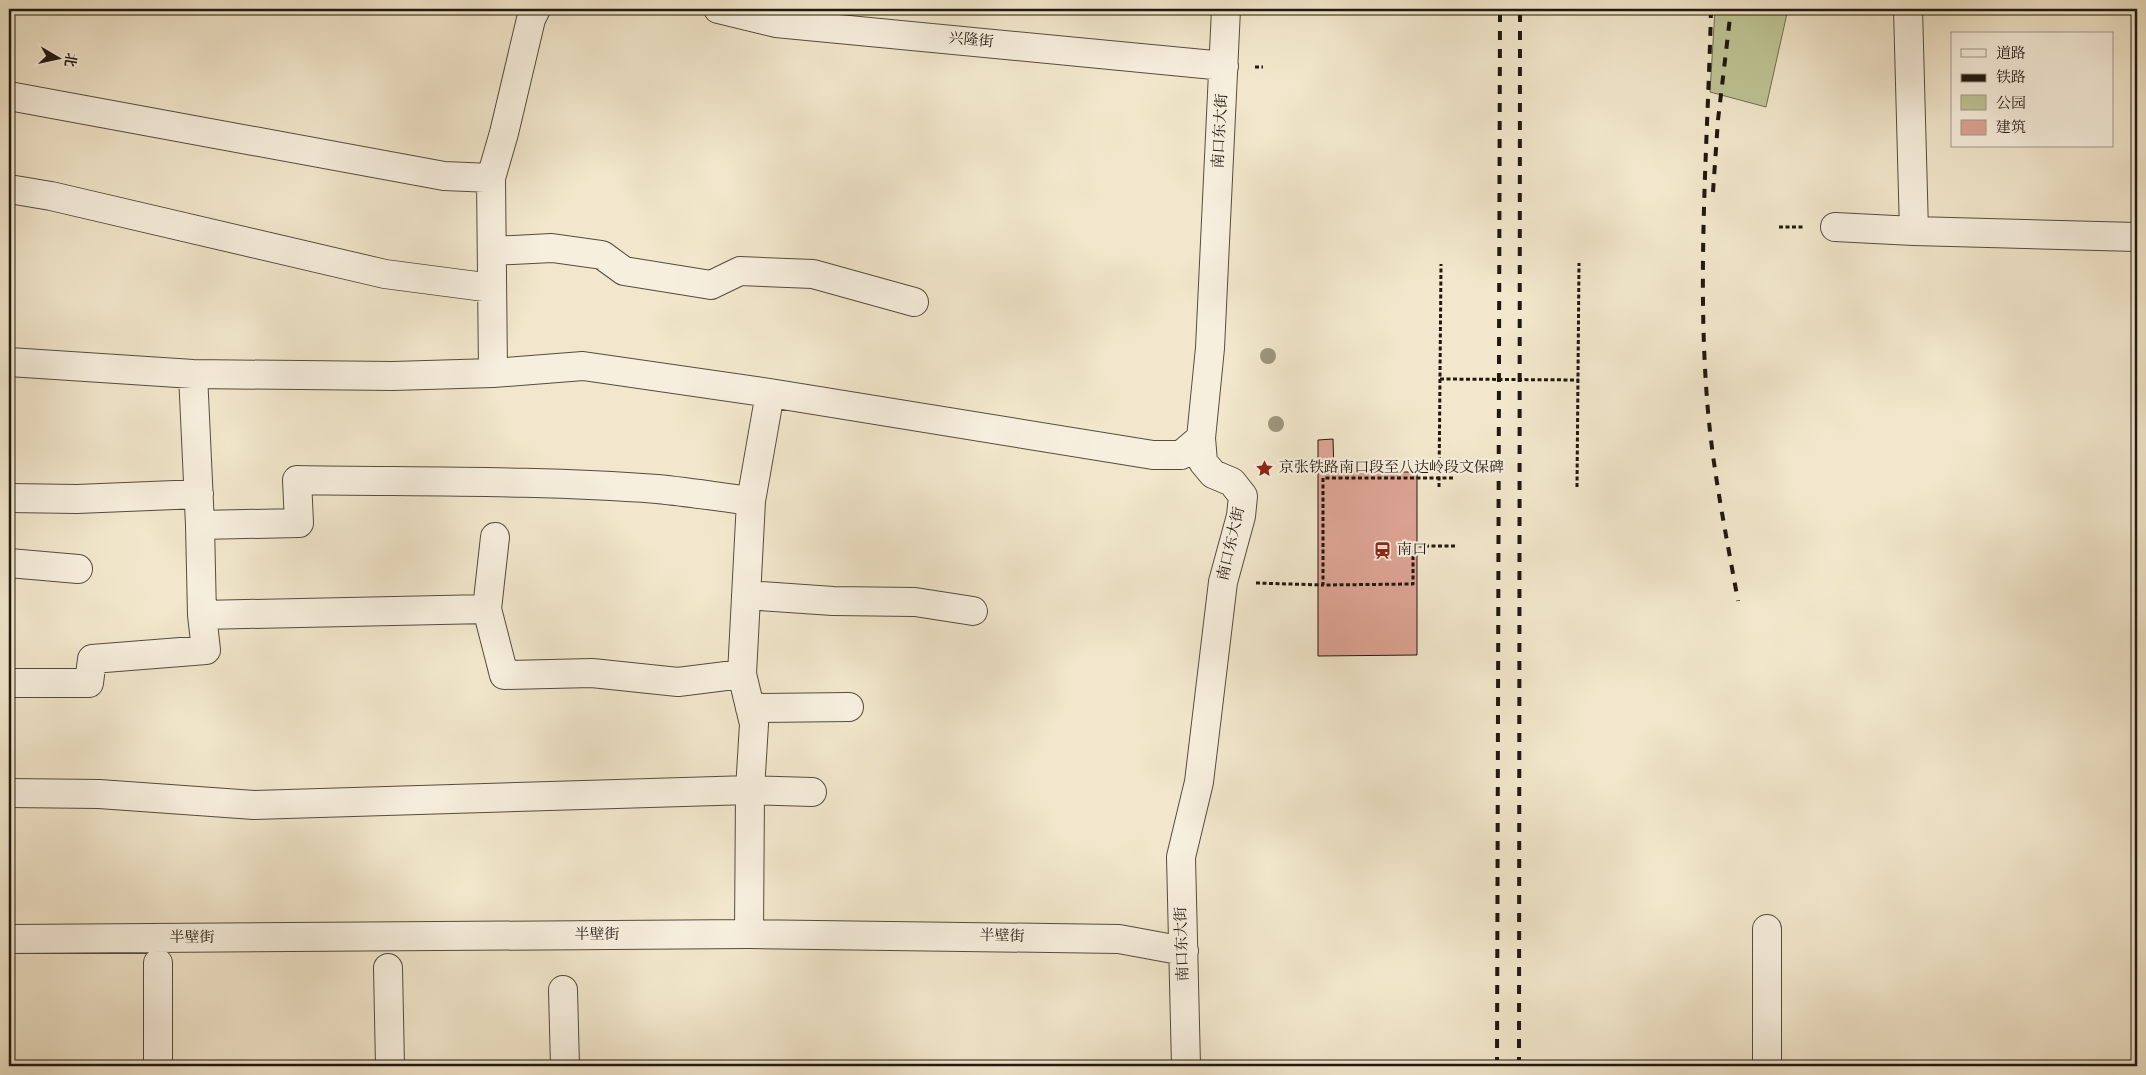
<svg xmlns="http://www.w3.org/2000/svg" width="2146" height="1075" font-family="Vollkorn,'Noto Serif SC',serif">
	<rect width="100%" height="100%" fill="#f2e7cc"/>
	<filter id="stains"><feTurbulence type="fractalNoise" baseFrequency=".004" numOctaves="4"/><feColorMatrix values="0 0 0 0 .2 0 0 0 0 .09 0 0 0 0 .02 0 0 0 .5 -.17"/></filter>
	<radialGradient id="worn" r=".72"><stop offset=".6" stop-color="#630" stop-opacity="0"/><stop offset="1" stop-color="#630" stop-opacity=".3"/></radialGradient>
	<path fill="#bec495" stroke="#6f6e52" d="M1715,9h73l-22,98 -56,-15z"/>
	<path fill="#dea495" stroke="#20180f" d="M1333,439l1,33h83v183l-99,1v-216z"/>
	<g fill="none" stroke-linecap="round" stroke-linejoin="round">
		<defs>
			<path id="minor" d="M718,9l58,14 448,43
				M1908,9l6,222
				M9,96l435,80 47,2
				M9,189l42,7 334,78 107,14
				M1835,227l79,4 223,6
				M492,251l60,-3 50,7 22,16 87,14 29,-14 73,3 101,28
				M9,362l184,12 200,2 100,-3 90,-7 187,27 383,62h28l20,-17
				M493,373l-2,-195 13,-45 27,-114 5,-10
				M9,498l68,1 122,-5
				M200,525l99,-2 -2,-43c120,2 241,0 360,9 31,3 63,8 94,12
				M495,537l-8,72 17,66 88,-2 86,9 64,-8
				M9,563l69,6
				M746,595l87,6 82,1 58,9
				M202,615l285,-6
				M9,683h80l3,-24 114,-9 -4,-35 -2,-90 -7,-151
				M750,708l99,-1
				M9,793l90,1 155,11 496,-15 62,2
				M749,934l1,-144 4,-66 -12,-50 9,-173 19,-108
				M9,939l740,-5 370,5 65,12
				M158,963v103
				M388,968l2,98
				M563,990l2,76
				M1186,1066l-5,-209 18,-75 24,-200 18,-66 2,-20 -11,-14 -19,-8 -10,-12 -2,-24 9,-90 16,-339
				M1767,1066v-137"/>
		</defs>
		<use href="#minor" stroke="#544c3e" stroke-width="30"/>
		<path stroke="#20180f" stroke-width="3" stroke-dasharray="4 2.5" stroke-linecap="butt" d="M1255,67h8
			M1779,227h25
			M1577,487l2,-224
			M1455,546h-42v38l-90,1v-107h132
			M1256,583l67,2"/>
		<use href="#minor" stroke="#f7efde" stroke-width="28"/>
		<path stroke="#20180f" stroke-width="4" stroke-dasharray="9 9" stroke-linecap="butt" d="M1711,9c-3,129 -14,260 -4,390 5,68 19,135 31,202
			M1713,192l5,-72 13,-111
			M1497,1066l3,-1057
			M1519,1066l1,-1057"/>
		<path stroke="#20180f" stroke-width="3" stroke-dasharray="4 2.5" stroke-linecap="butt" d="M1440,379l139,1
			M1439,487l2,-223"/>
	</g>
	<g fill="#9d967e">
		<circle cx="1268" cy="356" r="8"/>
		<circle cx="1276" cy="424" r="8"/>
	</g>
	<defs>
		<symbol id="sight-bare" viewBox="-9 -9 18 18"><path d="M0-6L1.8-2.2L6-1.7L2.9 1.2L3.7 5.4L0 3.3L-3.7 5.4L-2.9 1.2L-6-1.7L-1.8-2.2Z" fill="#8f2418" stroke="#f7efde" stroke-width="2.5" paint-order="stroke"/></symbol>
		<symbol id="station-bare" viewBox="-9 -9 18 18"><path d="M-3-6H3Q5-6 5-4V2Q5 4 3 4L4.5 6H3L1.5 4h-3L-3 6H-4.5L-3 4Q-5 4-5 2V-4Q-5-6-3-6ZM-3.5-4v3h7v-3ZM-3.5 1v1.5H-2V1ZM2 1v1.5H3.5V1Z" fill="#8f2418" stroke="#f7efde" stroke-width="2.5" paint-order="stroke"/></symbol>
	</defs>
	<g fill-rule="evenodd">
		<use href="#sight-bare" x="1252" y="456" width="25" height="25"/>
		<use href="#station-bare" x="1370" y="538" width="25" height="25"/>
	</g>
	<g text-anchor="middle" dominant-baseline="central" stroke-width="4.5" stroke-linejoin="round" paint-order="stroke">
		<g font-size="15" fill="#20180f" stroke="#f7efde">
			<text transform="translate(971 41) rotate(5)">兴隆街</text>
			<text transform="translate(1221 131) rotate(-87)">南口东大街</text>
			<text transform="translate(1232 544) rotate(-77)">南口东大街</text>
			<text x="597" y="935">半壁街</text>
			<text transform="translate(1002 937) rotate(1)">半壁街</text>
			<text x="192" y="938">半壁街</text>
			<text transform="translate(1183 944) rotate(-92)">南口东大街</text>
		</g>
		<g font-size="15" fill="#20180f" stroke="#f7efde" text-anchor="start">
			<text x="1279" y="468">京张铁路南口段至八达岭段文保碑</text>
			<text x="1397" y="550">南口</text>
		</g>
	</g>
	<rect width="2146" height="1075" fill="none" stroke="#f2e7cc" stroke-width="30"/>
	<rect x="10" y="10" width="2126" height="1055" fill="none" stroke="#20180f" stroke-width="2.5"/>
	<rect x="15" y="15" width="2116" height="1045" fill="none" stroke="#20180f"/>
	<rect x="1951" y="32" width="162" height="115" fill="#f7efde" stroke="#a1998b"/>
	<rect x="1961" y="49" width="25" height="8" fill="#f7efde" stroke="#a1998b"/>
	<text x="1996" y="58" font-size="15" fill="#20180f">道路</text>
	<rect x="1961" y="74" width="25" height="8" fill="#20180f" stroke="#a1998b"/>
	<text x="1996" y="82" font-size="15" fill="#20180f">铁路</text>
	<rect x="1961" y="95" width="25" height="15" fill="#bec495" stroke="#a1998b"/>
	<text x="1996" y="108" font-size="15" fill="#20180f">公园</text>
	<rect x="1961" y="120" width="25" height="15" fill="#dea495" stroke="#a1998b"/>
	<text x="1996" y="132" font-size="15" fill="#20180f">建筑</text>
	<g transform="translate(58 58) rotate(99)" stroke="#f7efde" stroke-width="4" paint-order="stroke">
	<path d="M0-4L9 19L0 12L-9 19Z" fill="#20180f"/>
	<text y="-8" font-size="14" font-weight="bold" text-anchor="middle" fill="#20180f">北</text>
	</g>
	<rect width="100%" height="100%" filter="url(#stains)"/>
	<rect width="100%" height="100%" fill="url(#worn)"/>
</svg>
